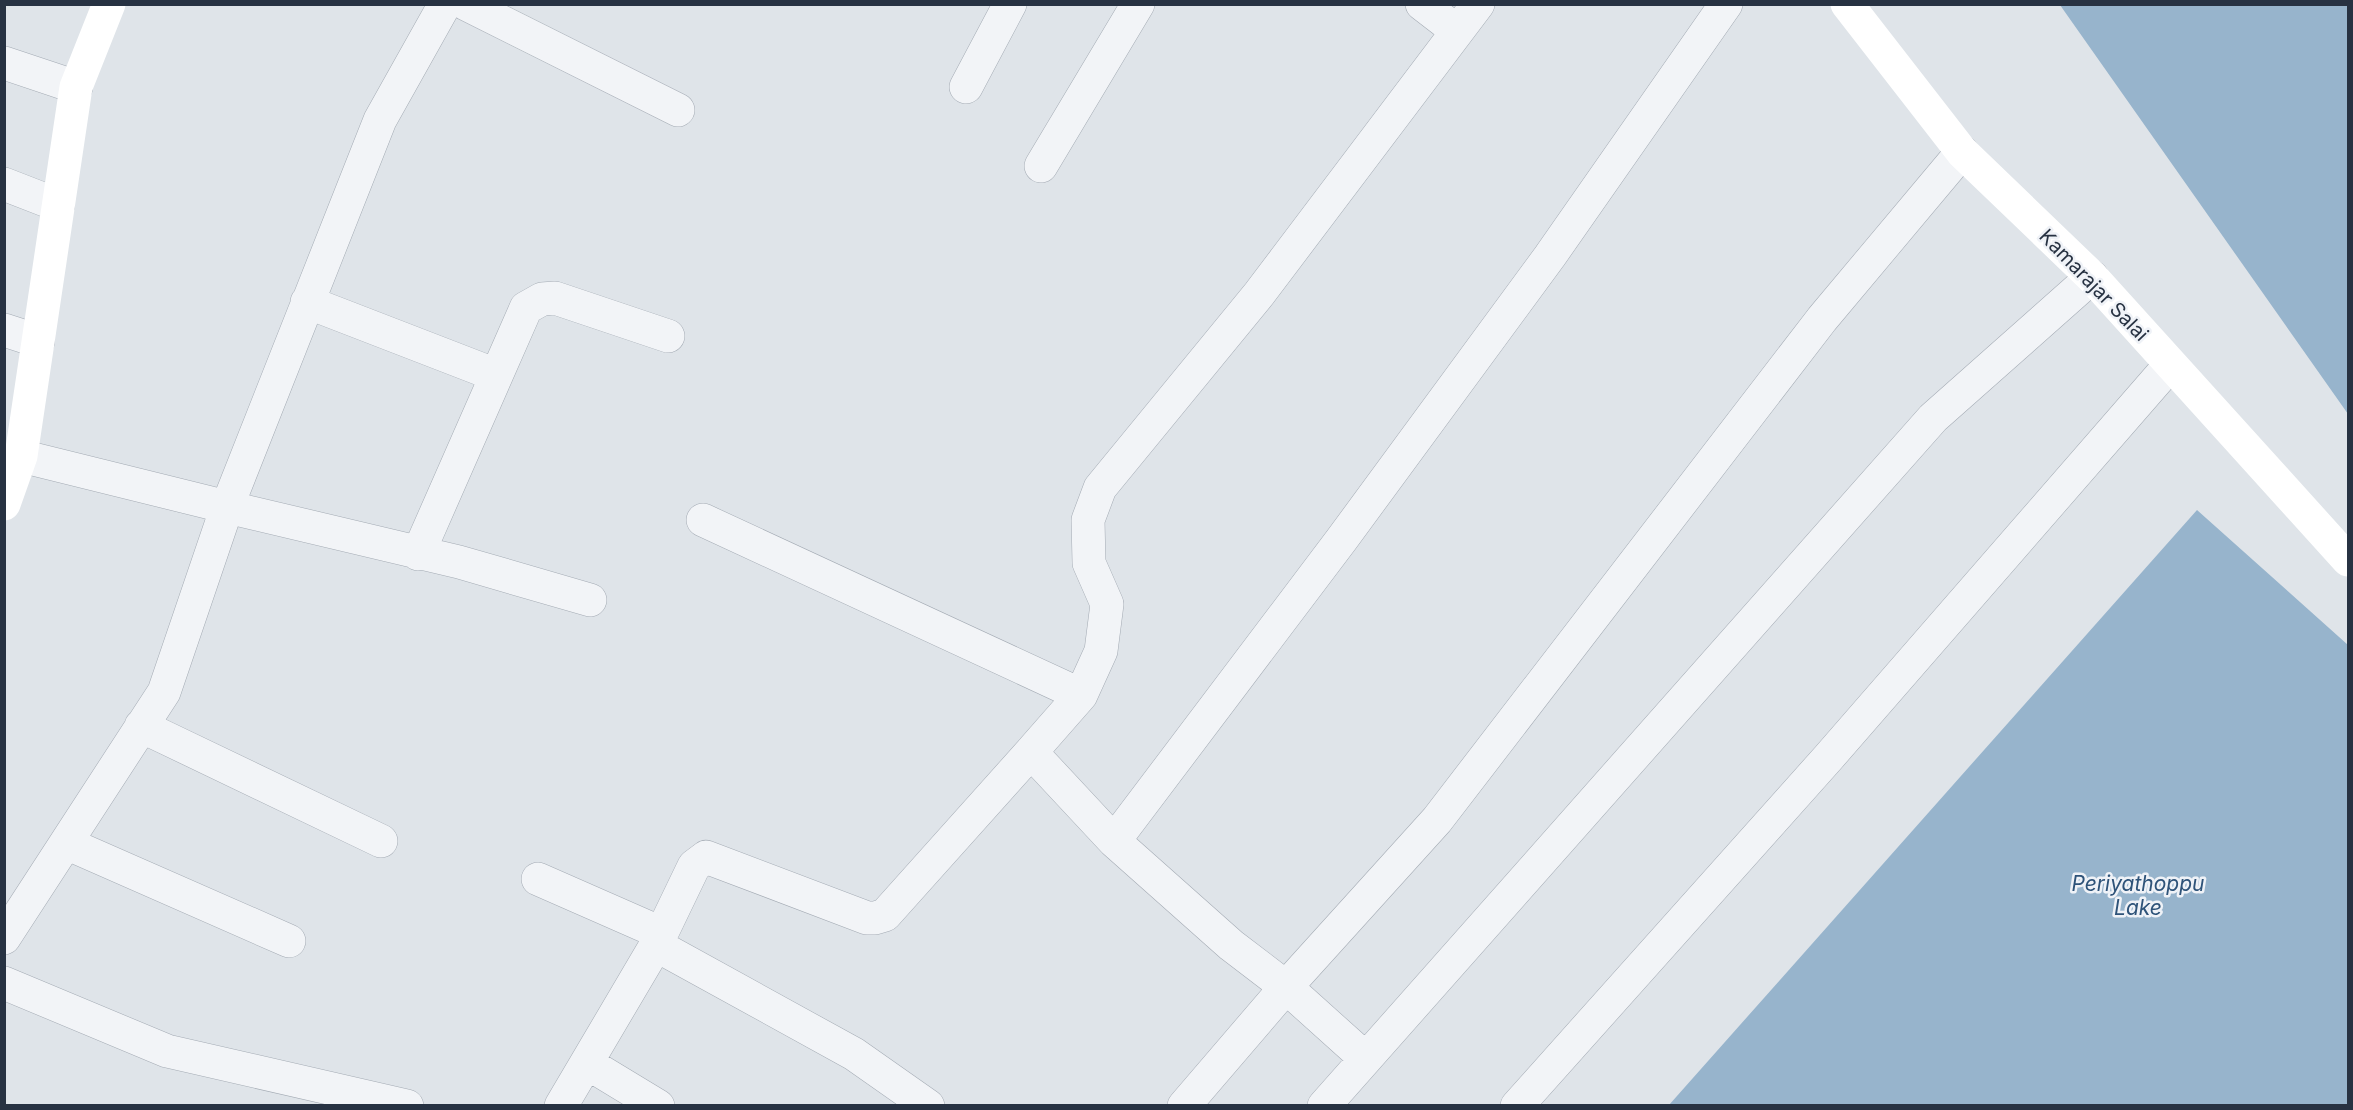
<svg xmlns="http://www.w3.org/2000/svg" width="2353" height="1110" font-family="Inter,sans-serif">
	<rect width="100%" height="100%" fill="#dfe4e9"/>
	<path fill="#97b4cc" d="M2060,5h288v409z
		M2197,510l151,135v460h-679z"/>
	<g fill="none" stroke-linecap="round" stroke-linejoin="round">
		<defs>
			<path id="street" d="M445,4l-65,116 -153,387 232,55 131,38
				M466,4l212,106
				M1422,4l35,27
				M4,63l72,24
				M966,87l44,-83
				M1041,166l97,-162
				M4,184l54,21
				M307,302l189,73
				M4,330l34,11
				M703,520l378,175
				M418,554l108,-246 16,-9 13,-1 113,38
				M141,726l240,115
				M1114,841l228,-302 208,-283 176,-252
				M66,843l223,98
				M538,879l123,54
				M4,938l160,-246 63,-185 -206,-51
				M656,945l198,109 74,52
				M4,983l163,68 240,55
				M1365,1058l-79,-71 -55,-42 -117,-104 -83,-89 50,-57 20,-44 6,-47 -18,-41 -1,-43 12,-32 159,-194 219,-290
				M587,1063l71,43
				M561,1106l95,-161 38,-79 12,-9 161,61h8l10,-3 146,-163
				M1184,1106l102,-119 151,-167 385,-501 140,-167
				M1324,1106l609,-688 159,-141
				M1517,1106l311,-348 342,-393"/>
		</defs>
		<use href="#street" stroke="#a4abb4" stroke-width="34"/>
		<use href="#street" stroke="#f2f4f7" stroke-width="33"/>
		<path stroke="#fff" stroke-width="33" d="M1847,4l115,148 130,125 256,283
			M4,504l17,-48 55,-369 33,-83"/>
	</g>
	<g text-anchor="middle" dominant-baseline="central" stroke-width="5" stroke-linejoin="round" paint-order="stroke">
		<g font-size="20" fill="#273242" stroke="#eff2f7">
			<text transform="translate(2094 285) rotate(46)">Kamarajar Salai</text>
		</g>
		<g font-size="21" font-style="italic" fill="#2e5379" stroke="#eff2f7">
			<text x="2138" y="883">Periyathoppu<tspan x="2138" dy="24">Lake</tspan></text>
		</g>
	</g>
	<rect width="2353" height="1110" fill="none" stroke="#273242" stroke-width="12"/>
</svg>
